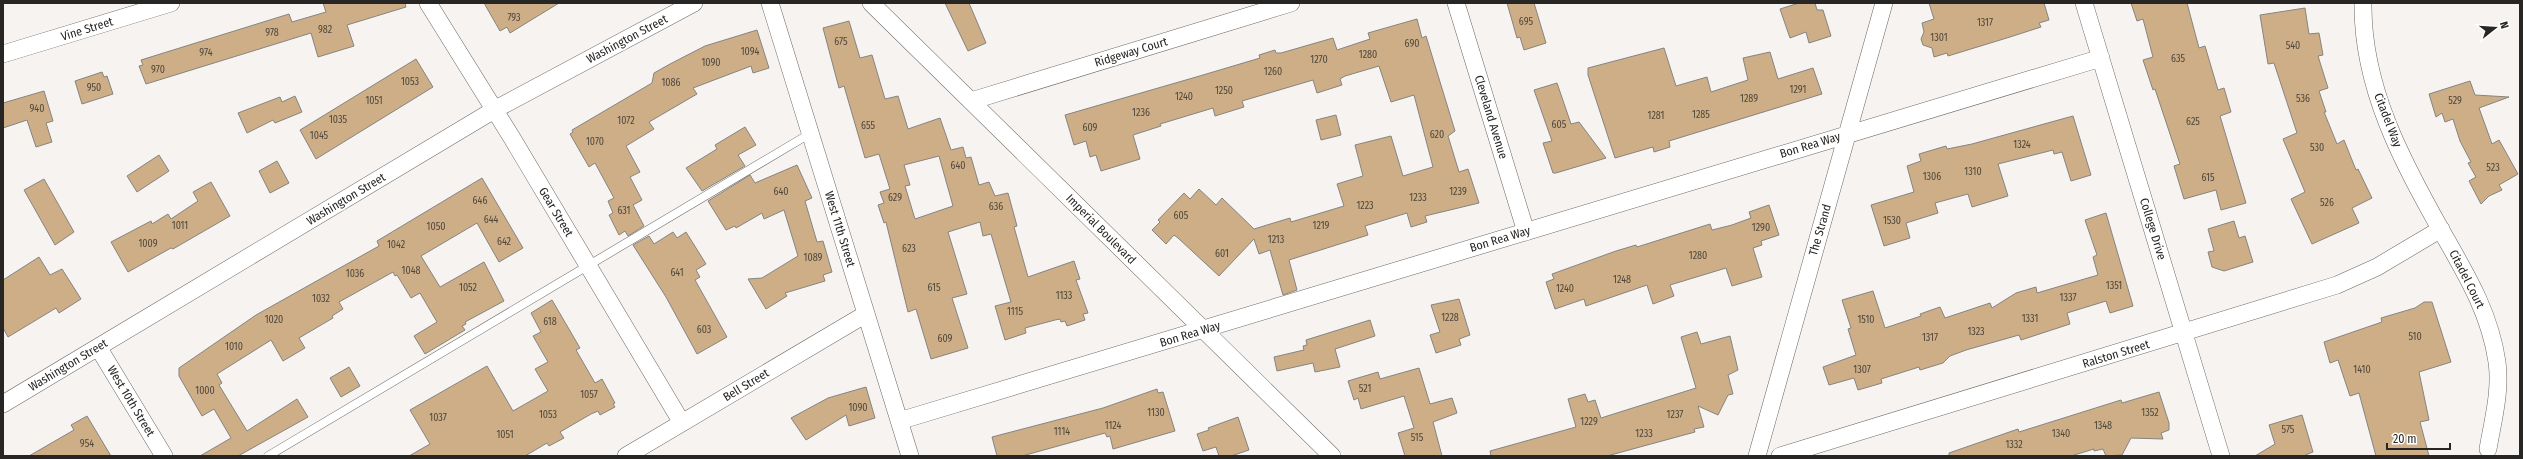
<svg xmlns="http://www.w3.org/2000/svg" width="2523" height="459" font-family="'Fira Sans Condensed',sans-serif">
	<rect width="100%" height="100%" fill="#f6f3f0"/>
	<path fill="#cdae86" stroke="#868481" fill-rule="evenodd" d="M323,3h82l1,4 -59,18 7,21 -36,11 -7,-24 -165,51 -7,-18 4,-1 -2,-5 148,-46 3,8 34,-10z
		M484,3h75l-49,30 -3,-6 -7,4z
		M945,3h24l17,40 -18,8z
		M1507,3h27l12,40 -22,7 -4,-13 -3,1z
		M1799,3h16l2,7h6l8,26 -22,7 -3,-11 -16,6 -10,-29z
		M1929,3h115l5,17 -10,3 2,4 -31,10 -62,19 -1,-3 -13,4 -2,-9 -9,-3 -2,-6 3,-7 -2,-9 12,-4z
		M2131,3h56l12,45 6,-2 13,44 6,-2 7,24 -11,4 26,87 -25,7 -5,-20 -32,9 -10,-33 6,-2 -25,-75 -2,1 -10,-30 10,-3 -10,-38 -6,2z
		M2305,8l4,26 10,-1 4,22 -5,1 10,32 -9,3 7,21h-2l13,32 7,-4 12,30 2,-1 14,29 -20,10 7,15 -47,21 -21,-45 14,-7 -22,-53 14,-6 -23,-70 -6,1 -8,-49z
		M1417,19l5,19 4,-2 29,95 -7,5 11,36 9,-3 11,34 -54,13 2,6 -16,5 -4,-14 -42,13 3,9 -79,25 8,30 -14,5 -13,-45 -11,4 -5,-15 -35,37 -41,-38 -4,-3 -8,9 -14,-14 8,-8 -2,-2 26,-27 6,6 9,-10 17,16 6,-7 32,31 36,-11 1,4 53,-16 -7,-22 26,-8 -8,-31 36,-9 12,40 30,-9 -19,-72 -23,7 -12,-36 -34,10 -5,3 2,6 -25,8 -4,-13 -71,21 2,6 -29,9 -2,-8 -53,16 1,2 -28,9 7,24 -39,12 -5,-16 -6,2 -4,-16 -12,4 -9,-30 138,-40 57,-17 -1,-3 16,-5 1,3h5l52,-15 4,12 33,-11 -2,-6z
		M849,21l11,37 12,-3 13,44 13,-3 10,33 32,-11 11,32 12,-3 3,11 5,-1 8,28 10,-3 6,14 13,-3 9,33 -3,1 14,50 46,-16 6,18 -4,1 12,33 -5,1 2,6 -18,6 -2,-5 -4,1 -1,-3 -5,1 -30,8 1,5 -21,7 -10,-34 16,-4 -20,-68 -8,2 -3,-14 -32,10 19,62 -15,4 16,50 -37,11 -15,-50 -8,3 -22,-90 -2,1 -6,-18 6,-2 -4,-11 10,-3 -11,-35 -14,4 -21,-72 -5,2 -16,-60zM939,156l14,50 -38,13 -10,-33 5,-1 -6,-20z
		M757,30l12,38 -16,5 -2,-7 -58,22 4,6 -48,28 5,7 -28,17 14,26 -10,5 12,23 -9,5 11,21 -16,10 -3,-5 -6,4 -10,-20 4,-2 -5,-12 6,-3 -19,-35 -6,4 -19,-33 3,-2 -1,-2 80,-47 2,-10 16,-9 35,-18z
		M1664,48l12,38 31,-9 4,15 37,-12 -5,-22 27,-6 8,27 35,-11 9,26 -153,47 1,6 -16,5 -1,-5 -38,11 -27,-83v-7z
		M416,59l17,28 -117,72 -16,-29z
		M102,72l2,5 3,-1 6,18 -31,10 -7,-23z
		M2470,81l5,14 34,2 -30,11 13,36 7,-4 19,34 -19,11 3,5 -13,6 -8,8 -12,-23 7,-4 -8,-14 3,-1 -11,-21 -7,-22 -8,3 -3,-9 -6,4 -7,-23z
		M1557,83l14,41 8,-2 27,36 -50,15h-3l-10,-30 9,-2 -18,-51z
		M44,91l9,30 -7,2 6,19 -16,5 -9,-27 -24,8v-25z
		M295,96l7,16 -27,11 -2,-3 -26,13 -9,-20 42,-16 2,5z
		M1336,115l5,20 -20,5 -5,-20z
		M2073,116l18,59 -20,6 -9,-29 -8,2 -1,-4 -55,14 10,32 -36,11 -4,-13 -33,9 3,10 -32,10 4,15 -26,8 -13,-41 43,-13 -7,-26 14,-5 -2,-7 27,-8 1,3 25,-5z
		M745,127l11,18 -18,10 7,11 -43,25 -16,-23 31,-19 -2,-4z
		M159,155l10,16 -32,21 -10,-16z
		M277,161l12,22 -19,10 -11,-22z
		M797,165l15,33 -7,3 12,41 6,-1 9,31 -9,3 2,6 -40,12 2,3 -21,13 -18,-30 14,-1 36,-22 -14,-46 -20,9 -2,-6 -26,15 -1,-2 -9,4 -18,-29 42,-26 5,8z
		M482,178l41,70 -24,14 -22,-39 -56,33 19,31 44,-25 20,39 -39,21 1,2 -4,2 3,4 -40,24 -11,-18 23,-14 -17,-29 -9,5 -14,-23 -2,1 -2,-4 -54,30 4,7 -11,7 1,2 -34,20 6,10 -22,13 -12,-21 -54,34 5,9 -3,2 28,46 50,-32 11,18 -70,39h-38l31,-18 -17,-29 -12,7 -23,-40v-8l77,-53 123,-69 -2,-5z
		M44,179l30,53 -19,13 -31,-55z
		M211,182l19,34 -57,33 -2,-1 -43,24 -17,-30 40,-21 1,3 16,-10 3,5 27,-18 -5,-9z
		M1769,205l10,30 -18,6 1,4 -9,3 9,29 -30,9 -6,-18 -56,17 4,11 -21,8 -6,-19 -61,21 -2,-7 -29,10 -9,-27 8,-3 -2,-5 64,-23 20,-6 1,2 73,-23 2,6 20,-5 19,-7 -2,-6z
		M2106,213l27,93 -23,7 -4,-12 -39,12 3,11 -49,16 -2,-5 -53,15 -16,6 -7,7 -23,7 -1,-3 -38,12 1,4 -24,7 -4,-12 -25,7 -6,-18 33,-12 -8,-26 3,-1 -9,-28 31,-9 12,37 36,-12 -1,-2 20,-7 5,11 45,-15 2,5 24,-15 20,-6 1,6 61,-18 -5,-18 4,-2 -12,-35z
		M2234,221l5,17 6,-2 8,26 -29,9 -12,-4 -4,-15 6,-1 -6,-22z
		M673,232l4,6 9,-6 20,32 -10,6 4,7 -5,3 32,57 -30,17 -31,-57 -33,-52 16,-9 5,8z
		M39,257l11,18 12,-6 19,30 -22,14 -3,-5 -48,29 -5,-9v-48z
		M1459,299l11,36 -11,4 2,6 -25,8 -6,-18 10,-3 -9,-27z
		M552,300l28,48 -4,2 19,33 7,-4 13,24 -2,1 2,3 -15,8 -2,-4 -7,3 -31,18 4,6 -15,8 -2,-3 -22,13h-116l21,-12 -20,-34 77,-44 26,45 35,-20 -13,-22 13,-7 -15,-26 8,-4 -10,-19z
		M2424,302h8l19,60 -32,10 10,48 -9,2 9,34h-53l-17,-63 -9,3 -12,-36 -8,3 -6,-21 58,-20 -1,-4 34,-10z
		M1370,320l5,16 -40,13 5,18 -25,5 -2,-9 -36,8 -3,-14 30,-7 -1,-4 4,-1 -1,-5z
		M1697,332l4,12 29,-8 8,34 -10,5 5,19 -5,1 -10,20 -20,-9 6,21 -10,2 1,3 -88,24h-116l-1,-5 86,-24 -8,-28 17,-5 3,8 7,-2 6,18 95,-30 -15,-51z
		M349,367l11,19 -19,11 -11,-19z
		M1419,368l11,36 22,-6 5,15 -24,9 9,34h-37l-7,-23 16,-5 -10,-32 -43,13 -3,-11 -4,2 -6,-19 30,-9 2,7z
		M866,387l9,31 -26,8 -3,-11 -40,25 -15,-22 37,-20z
		M1157,389l1,4 5,-1 12,39 -62,18 -3,-13 -3,1 -2,-4 -83,23h-25l-5,-19 111,-29z
		M2159,392l10,31v7l-8,3 2,6 -32,-1 -9,17 -16,1 -3,-7 -9,2v-2l-23,7h-122v-3l69,-24 1,3 102,-32 1,3z
		M2302,415l11,37 -10,4h-48l20,-12 -6,-19z
		M87,416l24,40h-82l45,-26 -3,-5z
		M1238,417l11,33 -18,6h-12l-3,-9 -13,4 -6,-17 12,-4 -1,-2z"/>
	<g fill="none" stroke-linecap="round" stroke-linejoin="round">
		<defs>
			<path id="lane" d="M268,456l543,-323"/>
			<path id="street" d="M428,3l84,135 170,285
				M770,3l140,453
				M871,3l461,453
				M1456,3l70,229
				M2084,3l137,453
				M2363,3c-1,84 39,158 79,229 24,42 48,81 55,130 4,29 -4,58 -9,87
				M3,54l168,-51
				M971,101l320,-98
				M98,347l66,109
				M3,404l491,-294 200,-107
				M899,421l1202,-363
				M626,456l240,-142
				M1757,456l127,-453
				M1780,456l557,-171 40,-18 64,-38"/>
		</defs>
		<use href="#lane" stroke="#6b6966" stroke-width="9"/>
		<use href="#street" stroke="#6b6966" stroke-width="18"/>
		<use href="#lane" stroke="#fff" stroke-width="8"/>
		<use href="#street" stroke="#fff" stroke-width="17"/>
	</g>
	<g text-anchor="middle" dominant-baseline="central" stroke-width="4" stroke-linejoin="round" paint-order="stroke">
		<g font-size="10" fill="#50483d">
			<text x="514" y="18">793</text>
			<text x="1526" y="22">695</text>
			<text x="1985" y="23">1317</text>
			<text x="325" y="30">982</text>
			<text x="272" y="33">978</text>
			<text x="1939" y="38">1301</text>
			<text x="841" y="42">675</text>
			<text x="1412" y="44">690</text>
			<text x="2293" y="46">540</text>
			<text x="750" y="52">1094</text>
			<text x="206" y="53">974</text>
			<text x="1368" y="55">1280</text>
			<text x="2178" y="59">635</text>
			<text x="1319" y="60">1270</text>
			<text x="711" y="63">1090</text>
			<text x="158" y="70">970</text>
			<text x="1273" y="72">1260</text>
			<text x="410" y="82">1053</text>
			<text x="671" y="83">1086</text>
			<text x="94" y="88">950</text>
			<text x="1798" y="90">1291</text>
			<text x="1224" y="91">1250</text>
			<text x="1184" y="97">1240</text>
			<text x="1749" y="99">1289</text>
			<text x="2303" y="99">536</text>
			<text x="374" y="101">1051</text>
			<text x="2455" y="101">529</text>
			<text x="37" y="109">940</text>
			<text x="1141" y="113">1236</text>
			<text x="1701" y="115">1285</text>
			<text x="1656" y="116">1281</text>
			<text x="338" y="120">1035</text>
			<text x="626" y="121">1072</text>
			<text x="2193" y="122">625</text>
			<text x="1559" y="125">605</text>
			<text x="868" y="126">655</text>
			<text x="1090" y="128">609</text>
			<text x="1437" y="135">620</text>
			<text x="319" y="136">1045</text>
			<text x="595" y="142">1070</text>
			<text x="2022" y="145">1324</text>
			<text x="2317" y="148">530</text>
			<text x="958" y="166">640</text>
			<text x="2493" y="168">523</text>
			<text x="1973" y="172">1310</text>
			<text x="1932" y="177">1306</text>
			<text x="2208" y="178">615</text>
			<text x="781" y="192">640</text>
			<text x="1458" y="192">1239</text>
			<text x="895" y="198">629</text>
			<text x="1418" y="198">1233</text>
			<text x="480" y="201">646</text>
			<text x="2327" y="203">526</text>
			<text x="1365" y="206">1223</text>
			<text x="996" y="207">636</text>
			<text x="624" y="211">631</text>
			<text x="1181" y="216">605</text>
			<text x="491" y="220">644</text>
			<text x="1892" y="221">1530</text>
			<text x="180" y="226">1011</text>
			<text x="1321" y="226">1219</text>
			<text x="436" y="227">1050</text>
			<text x="1761" y="228">1290</text>
			<text x="1276" y="240">1213</text>
			<text x="504" y="242">642</text>
			<text x="148" y="244">1009</text>
			<text x="396" y="245">1042</text>
			<text x="909" y="249">623</text>
			<text x="1222" y="254">601</text>
			<text x="1698" y="256">1280</text>
			<text x="813" y="258">1089</text>
			<text x="411" y="271">1048</text>
			<text x="677" y="273">641</text>
			<text x="355" y="274">1036</text>
			<text x="1622" y="280">1248</text>
			<text x="2114" y="286">1351</text>
			<text x="468" y="288">1052</text>
			<text x="934" y="288">615</text>
			<text x="1565" y="289">1240</text>
			<text x="1064" y="296">1133</text>
			<text x="2068" y="298">1337</text>
			<text x="321" y="299">1032</text>
			<text x="1015" y="312">1115</text>
			<text x="1450" y="318">1228</text>
			<text x="2030" y="319">1331</text>
			<text x="274" y="320">1020</text>
			<text x="1866" y="320">1510</text>
			<text x="550" y="322">618</text>
			<text x="704" y="330">603</text>
			<text x="1976" y="332">1323</text>
			<text x="2415" y="337">510</text>
			<text x="1930" y="338">1317</text>
			<text x="945" y="339">609</text>
			<text x="234" y="347">1010</text>
			<text x="1862" y="370">1307</text>
			<text x="2362" y="370">1410</text>
			<text x="1365" y="389">521</text>
			<text x="205" y="391">1000</text>
			<text x="589" y="395">1057</text>
			<text x="858" y="408">1090</text>
			<text x="1156" y="413">1130</text>
			<text x="2150" y="413">1352</text>
			<text x="548" y="415">1053</text>
			<text x="1675" y="415">1237</text>
			<text x="438" y="418">1037</text>
			<text x="1589" y="422">1229</text>
			<text x="1113" y="426">1124</text>
			<text x="2103" y="426">1348</text>
			<text x="2288" y="430">575</text>
			<text x="1062" y="432">1114</text>
			<text x="1644" y="434">1233</text>
			<text x="2061" y="434">1340</text>
			<text x="505" y="435">1051</text>
			<text x="1417" y="438">515</text>
			<text x="87" y="444">954</text>
			<text x="2014" y="445">1332</text>
		</g>
		<g font-size="12" fill="#272625" stroke="#fff">
			<text transform="translate(87 29) rotate(-17)">Vine Street</text>
			<text transform="translate(627 39) rotate(-28)">Washington Street</text>
			<text transform="translate(1131 52) rotate(-17)">Ridgeway Court</text>
			<text transform="translate(1491 117) rotate(73)">Cleveland Avenue</text>
			<text transform="translate(2388 120) rotate(69)">Citadel Way</text>
			<text transform="translate(1810 145) rotate(-17)">Bon Rea Way</text>
			<text transform="translate(346 199) rotate(-31)">Washington Street</text>
			<text transform="translate(556 212) rotate(59)">Gear Street</text>
			<text transform="translate(840 229) rotate(73)">West 11th Street</text>
			<text transform="translate(1101 229) rotate(45)">Imperial Boulevard</text>
			<text transform="translate(2153 229) rotate(73)">College Drive</text>
			<text transform="translate(1820 230) rotate(-74)">The Strand</text>
			<text transform="translate(1500 239) rotate(-17)">Bon Rea Way</text>
			<text transform="translate(2467 279) rotate(63)">Citadel Court</text>
			<text transform="translate(1190 334) rotate(-17)">Bon Rea Way</text>
			<text transform="translate(2116 354) rotate(-17)">Ralston Street</text>
			<text transform="translate(68 365) rotate(-31)">Washington Street</text>
			<text transform="translate(746 385) rotate(-31)">Bell Street</text>
			<text transform="translate(131 401) rotate(59)">West 10th Street</text>
		</g>
	</g>
	<rect width="2523" height="459" fill="none" stroke="#272625" stroke-width="8"/>
	<g transform="translate(2495 28) rotate(73)" stroke="#ffffff" stroke-width="3" paint-order="stroke">
	<path d="M0-3L7 15L0 10L-7 15Z" fill="#272625"/>
	<text y="-6" font-size="11" font-weight="bold" text-anchor="middle" fill="#272625">N</text>
	</g>
	<path d="M2387 443v6h63v-6" fill="none" stroke="#272625" stroke-width="2"/>
	<text x="2393" y="443" font-size="12" fill="#272625" stroke="#ffffff" stroke-width="3" paint-order="stroke">20 m</text>
</svg>
